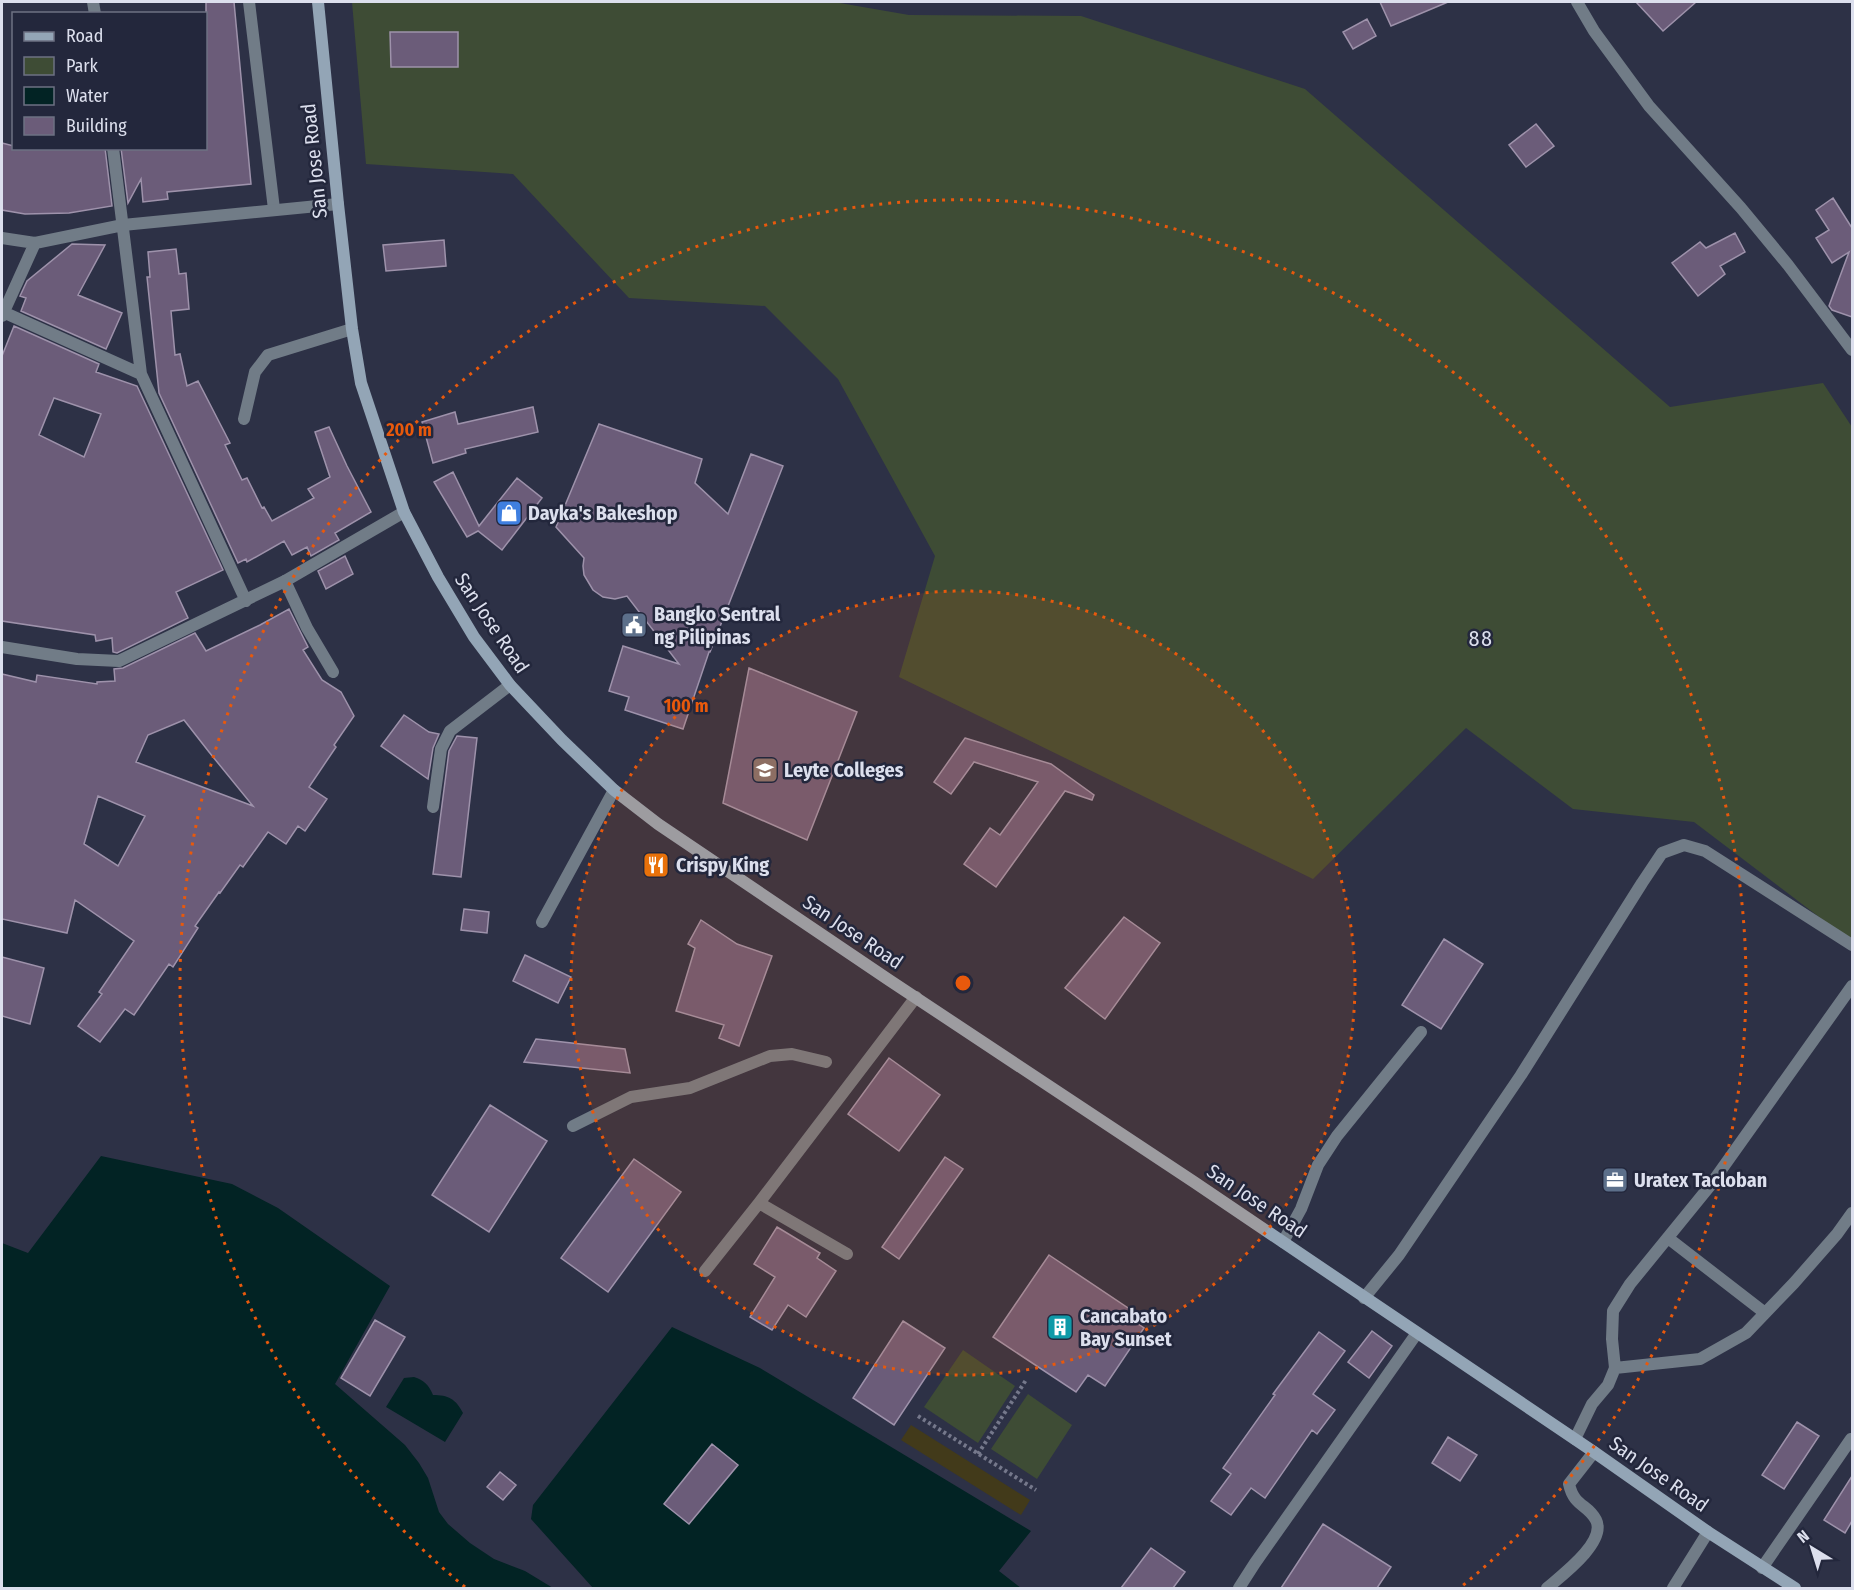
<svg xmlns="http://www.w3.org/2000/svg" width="1854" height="1590" font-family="'Fira Sans Condensed',sans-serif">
	<rect width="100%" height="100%" fill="#2d3146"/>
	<path fill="#3e4c35" d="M352,2h482l75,13 172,1 224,73 365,318 153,-24 29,44v515l-158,-120 -121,-13 -107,-81 -153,151 -414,-202 36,-121 -97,-177 -73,-73 -136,-8 -116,-124 -147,-10z
		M963,1350l52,36 -37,57 -54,-36z
		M1028,1394l44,31 -35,54 -46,-30z"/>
	<path fill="#423a1a" d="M911,1425l119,75 -9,15 -120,-75z"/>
	<path fill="#022324" d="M101,1156l131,28 46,24 112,78 -55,98 70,61 14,18 9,15 11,34 9,12 22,19 24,16 31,12 28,17h-551v-345l26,10z
		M672,1327l88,41 271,163 -32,40 22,17h-428l-62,-69 2,-14z
		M414,1377c10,3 15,8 19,18 15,0 23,4 30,18l-18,29 -59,-35 18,-29z"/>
	<path fill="#6b5c79" stroke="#9e92ab" stroke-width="1.5" fill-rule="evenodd" d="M206,2h28l17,182 -84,8 1,7 -25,3 -2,-23 -13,24 -7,-55h85z
		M1380,2h68l-57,24z
		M1636,2h60l-33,29z
		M1367,19l9,17 -23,13 -10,-17z
		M390,32h68v35h-67z
		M1536,124l18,22 -28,21 -17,-22z
		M2,143l12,3v2h91l7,58 -43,7 -44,1 -23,-4z
		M1833,198l19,30v89l-20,-7 -3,-4 20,-54 -17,11 -16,-25 13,-8 -13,-20z
		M1735,233l10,19 -25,14 5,8 -27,22 -26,-33 28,-21 6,6z
		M444,240l2,26 -60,5 -3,-26z
		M72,244l33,1 -27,50 44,18 -16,36 -85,-38 5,-13 -6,-2 7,-15z
		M176,249l3,25 7,-1 3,36 -18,2 4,44 5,-1 7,32 11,-5 32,62 -5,2 17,35 5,-2 15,30 2,-1 8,14 42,-23 -6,-9 22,-12 -15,-45 14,-5 18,39 24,46 -36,21 4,7 -28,16 -4,-9 -15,8 -8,-14 -37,21 -1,-3 -8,4 -79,-170 -12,-116h3l-2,-25z
		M14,326l85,38 -3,8 41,14 86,184 -47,22 12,26 -71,35 -4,-1 -1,-14 -16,3 -1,-6 -93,-14v-265zM54,398l47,16 -17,43 -45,-22z
		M533,407l5,25 -73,17 1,4 -33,10 -11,-41 33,-10 3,12z
		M599,424l103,35 -7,24 33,31 23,-60 32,12 -73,186h-1l-26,77 -58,-19 4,-13 -20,-6 14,-45 56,18 -52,-68 -12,3 -12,-2 -10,-7 -9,-15 -1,-9 1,-8 -28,-31z
		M453,472l26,54 38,-48 25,20 -40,52 -24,-19 -11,6 -33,-55z
		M345,556l8,18 -27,15 -8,-18z
		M289,609l19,38 -5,3 19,30 19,12 13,24 -20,29 2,2 -27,40 18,12 -22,32 -7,-5 -12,18 -18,-12 -25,35 -3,-2 -20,28 -1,-1 -24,34 3,2 -25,39 -4,-3 -35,51 -9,-6 -25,33 -22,-16 24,-32 -3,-2 35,-51 -59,-41 -8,33 -65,-14v-245l34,8 1,-7 60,9v-2l18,-1 -1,-12 9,-1 72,-35 11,18 54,-26zM184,720l25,32 44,54 -117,-44 12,-27zM98,796l47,20 -27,50 -34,-22z
		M749,668l108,44 -50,128 -84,-37z
		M404,715l25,17 10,2 -6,14 -5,31 -47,-33z
		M457,736l20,2 -16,139 -28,-3 16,-123z
		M965,738l86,26 43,31 -2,5 -27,-9 -69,96 -32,-23 26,-36 10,7 38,-53 -64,-20 -23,32 -17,-12z
		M464,909l25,3 -2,21 -26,-3z
		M1124,917l36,26 -55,76 -40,-31z
		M701,920l36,24 35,12 -33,90 -20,-8 5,-13 -48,-14 19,-63 -7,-4z
		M1444,939l39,25 -42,65 -39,-24z
		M525,955l46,22 -13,26 -45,-22z
		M2,957l42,11 -14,56 -28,-8z
		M536,1039l89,10 5,24 -106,-11z
		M889,1058l51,37 -41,56 -51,-37z
		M490,1105l57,36 -58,91 -57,-37z
		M945,1157l18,12 -64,90 -17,-12z
		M634,1159l47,33 -73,100 -47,-34z
		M777,1227l43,26 -3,5 19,13 -30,46 -18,-12 -16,25 -22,-13 25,-40 -21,-13z
		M1049,1255l82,55 -4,6 17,12 -39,58 -17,-11 -12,17 -83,-55z
		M375,1320l30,17 -35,59 -29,-18z
		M903,1321l42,27 -51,77 -41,-27z
		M1372,1331l20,15 -23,32 -21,-16z
		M1319,1332l26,19 -32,43 22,16 -18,24 -5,-4 -47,68 -14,-10 -20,27 -20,-14 20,-27 -8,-6 52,-73 -2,-1z
		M1797,1422l22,14 -35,53 -22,-14z
		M1448,1437l29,18 -17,26 -28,-18z
		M712,1444l26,21 -49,59 -25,-20z
		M500,1472l16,13 -13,15 -16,-13z
		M1852,1476v45l-7,12 -21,-13z
		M1323,1524l68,43 -14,21h-96z
		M1151,1548l34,24 -12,16h-52z"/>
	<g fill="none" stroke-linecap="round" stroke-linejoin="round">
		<path stroke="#75788b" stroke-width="4" stroke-dasharray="3 3" stroke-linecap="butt" d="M918,1416l118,74
			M978,1454l48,-74"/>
		<path stroke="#717c87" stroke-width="12" d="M249,2l25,207
			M285,581l22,47 26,44
			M433,807l8,-58 9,-18 60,-46
			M542,922l72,-132
			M573,1126l58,-29 59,-9 80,-32 22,-2 34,8
			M759,1203l88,51
			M1668,1238l97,75
			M1283,1242l18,-33 17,-44 19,-29 84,-104
			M705,1271l54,-68 157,-206
			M1364,1298l35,-43 122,-180 121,-192 20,-30 22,-8 21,6 147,94
			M1615,1368l85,-9 46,-26 48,-50 43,-49 15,-21
			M1575,1439l17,-35 16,-19 7,-17 -3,-29 1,-28 17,-27 79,-97 143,-201
			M1762,1568l89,-129
			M1547,1588c14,-12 60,-46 49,-68 -8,-16 -22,-13 -27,-36l25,-32"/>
		<path stroke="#717c87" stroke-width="12" d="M93,2l2,12
			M1577,2l17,29 55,75 92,102 47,57 64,85
			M113,148l28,226 105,227
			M2,238l33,5 88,-18 215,-21
			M3,312l138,62
			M2,316l33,-73
			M244,419l11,-47 13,-17 84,-26
			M2,647l75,12 42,2 166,-80 119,-69
			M1239,1588l16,-25 162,-230
			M1673,1588l35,-56"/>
		<path stroke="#93a5b6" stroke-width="12" d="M318,2l20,202 14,125 9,54 43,129 34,65 36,60 36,48 52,55 52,50 44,34 231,156 305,202 400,270 114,80 87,56"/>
	</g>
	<circle cx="963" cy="983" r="392" fill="#e8590c" fill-opacity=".12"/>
	<g fill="none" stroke="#e8590c" stroke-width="3" stroke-dasharray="3 6">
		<circle cx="963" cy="983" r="392"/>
		<path d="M465 1587A783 783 0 1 1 1461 1587"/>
	</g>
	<defs>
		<symbol id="shop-square" viewBox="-11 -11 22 22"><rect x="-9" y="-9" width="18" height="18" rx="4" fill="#3f7fe0" stroke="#23273c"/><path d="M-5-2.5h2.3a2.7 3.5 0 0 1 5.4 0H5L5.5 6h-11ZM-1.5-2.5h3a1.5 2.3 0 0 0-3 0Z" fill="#fff"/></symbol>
		<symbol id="civic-square" viewBox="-11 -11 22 22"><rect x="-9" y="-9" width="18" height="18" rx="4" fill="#5c6f8a" stroke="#23273c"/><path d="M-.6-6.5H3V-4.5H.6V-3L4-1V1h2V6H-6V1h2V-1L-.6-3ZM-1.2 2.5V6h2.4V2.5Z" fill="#fff"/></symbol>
		<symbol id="university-square" viewBox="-11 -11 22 22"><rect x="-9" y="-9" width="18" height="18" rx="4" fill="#8d6e63" stroke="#23273c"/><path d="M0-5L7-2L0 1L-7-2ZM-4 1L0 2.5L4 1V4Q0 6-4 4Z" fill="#fff"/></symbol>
		<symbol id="restaurant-square" viewBox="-11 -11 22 22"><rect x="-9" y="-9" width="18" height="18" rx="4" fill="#e8710a" stroke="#23273c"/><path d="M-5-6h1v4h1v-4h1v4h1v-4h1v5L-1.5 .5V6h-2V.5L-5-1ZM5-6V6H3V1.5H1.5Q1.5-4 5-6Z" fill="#fff"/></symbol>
		<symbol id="office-square" viewBox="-11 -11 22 22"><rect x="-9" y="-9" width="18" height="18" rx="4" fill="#5c6f8a" stroke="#23273c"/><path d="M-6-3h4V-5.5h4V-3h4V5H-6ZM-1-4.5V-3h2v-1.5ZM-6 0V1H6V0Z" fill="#fff"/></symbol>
		<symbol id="building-square" viewBox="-11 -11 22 22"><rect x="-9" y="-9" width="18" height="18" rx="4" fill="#0f9aa8" stroke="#23273c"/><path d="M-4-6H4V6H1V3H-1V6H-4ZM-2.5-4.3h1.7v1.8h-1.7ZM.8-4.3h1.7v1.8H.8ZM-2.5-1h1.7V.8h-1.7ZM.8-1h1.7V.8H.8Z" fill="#fff"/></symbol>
	</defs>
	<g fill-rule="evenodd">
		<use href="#shop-square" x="494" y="498" width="30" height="30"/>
		<use href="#civic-square" x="619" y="610" width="30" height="30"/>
		<use href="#university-square" x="750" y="755" width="30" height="30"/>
		<use href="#restaurant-square" x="641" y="850" width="30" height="30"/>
		<use href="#office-square" x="1600" y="1165" width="30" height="30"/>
		<use href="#building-square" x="1045" y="1312" width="30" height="30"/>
	</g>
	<g text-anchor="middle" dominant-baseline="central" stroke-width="5" stroke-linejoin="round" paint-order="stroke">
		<g font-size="20" fill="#dcdfed" stroke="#23273c">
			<text transform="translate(314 161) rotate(-96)">San Jose Road</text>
			<text transform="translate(492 623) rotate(56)">San Jose Road</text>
			<text transform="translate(853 932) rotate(34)">San Jose Road</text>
			<text transform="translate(1257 1201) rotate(34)">San Jose Road</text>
			<text transform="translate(1659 1474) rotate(35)">San Jose Road</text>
		</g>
		<g font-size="20" font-weight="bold" fill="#dcdfed" stroke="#23273c" text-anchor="start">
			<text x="528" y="513">Dayka's Bakeshop</text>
			<text x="654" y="614">Bangko Sentral<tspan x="654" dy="23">ng Pilipinas</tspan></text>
			<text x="784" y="770">Leyte Colleges</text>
			<text x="676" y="865">Crispy King</text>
			<text x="1634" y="1180">Uratex Tacloban</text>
			<text x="1080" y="1316">Cancabato<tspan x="1080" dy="23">Bay Sunset</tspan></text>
		</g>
		<g font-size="22" letter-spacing="1.5" fill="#dcdfed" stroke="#23273c">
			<text x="1481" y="638">88</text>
		</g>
	</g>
	<circle cx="963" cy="983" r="9" fill="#e8590c" stroke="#23273c" stroke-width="3"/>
	<g font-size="18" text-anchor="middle" font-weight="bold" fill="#e8590c" stroke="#23273c" stroke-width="5" stroke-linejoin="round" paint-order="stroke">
		<text x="409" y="436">200 m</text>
		<text x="686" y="712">100 m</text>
	</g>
	<rect width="1854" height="1590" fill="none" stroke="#dcdfed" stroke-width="6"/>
	<rect x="12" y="12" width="195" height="138" fill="#23273c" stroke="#6d7183" stroke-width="1.5"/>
	<rect x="24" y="32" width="30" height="9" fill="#93a5b6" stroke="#6d7183" stroke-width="1.5"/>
	<text x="66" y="42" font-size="18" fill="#dcdfed">Road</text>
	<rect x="24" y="57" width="30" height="18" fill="#3e4c35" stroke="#6d7183" stroke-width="1.5"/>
	<text x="66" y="72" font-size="18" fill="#dcdfed">Park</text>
	<rect x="24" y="87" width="30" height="18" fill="#022324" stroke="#6d7183" stroke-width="1.5"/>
	<text x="66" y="102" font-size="18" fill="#dcdfed">Water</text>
	<rect x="24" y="117" width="30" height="18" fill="#6b5c79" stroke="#6d7183" stroke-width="1.5"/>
	<text x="66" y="132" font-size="18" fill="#dcdfed">Building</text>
	<g transform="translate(1812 1548) rotate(322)" stroke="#23273c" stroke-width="4.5" paint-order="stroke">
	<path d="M0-4.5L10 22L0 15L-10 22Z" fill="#dcdfed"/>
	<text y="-9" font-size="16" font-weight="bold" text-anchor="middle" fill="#dcdfed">N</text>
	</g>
</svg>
